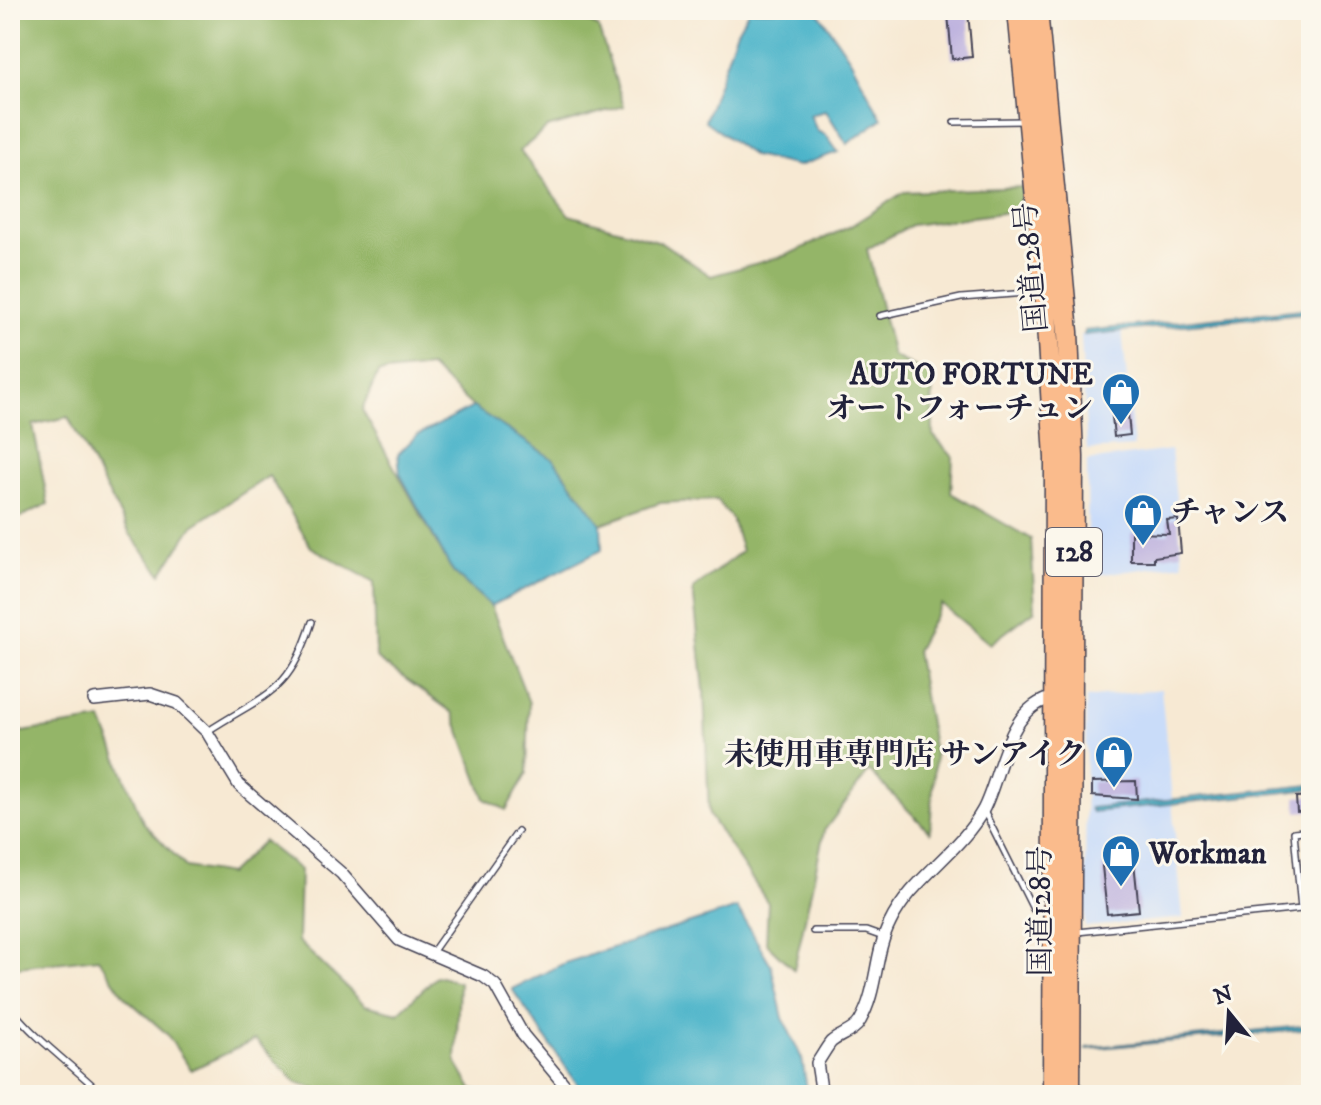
<svg xmlns="http://www.w3.org/2000/svg" width="1321" height="1105" font-family="'IM FELL DW Pica','Noto Serif JP',serif">
	<rect width="100%" height="100%" fill="#fbf7ec"/>
	<filter id="ink" filterUnits="userSpaceOnUse"><feTurbulence type="fractalNoise" baseFrequency=".0125" numOctaves="2"/><feDisplacementMap in="SourceGraphic" scale="16" xChannelSelector="R" yChannelSelector="G"/><feConvolveMatrix kernelMatrix="1 2 1 2 8 2 1 2 1" color-interpolation-filters="sRGB"/></filter>
	<filter id="wash" filterUnits="userSpaceOnUse"><feTurbulence type="fractalNoise" baseFrequency=".006" numOctaves="4" result="noise"/><feDisplacementMap in="SourceGraphic" scale="32" xChannelSelector="R" yChannelSelector="G"/><feGaussianBlur stdDeviation="1.8" result="paint"/><feColorMatrix in="noise" values="0 0 0 0 0 0 0 0 0 0 0 0 0 0 0 0 0 1.4 0 .05"/><feComposite in="paint" operator="in"/></filter>
	<g filter="url(#wash)">
		<rect width="100%" height="100%" fill="#f7e9d3"/>
		<path fill="#c9dcf9" d="M1122,331l12,116 -47,3 -6,-115z
			M1171,450l12,114 -95,12 -1,-115z
			M1161,689l11,110 -81,9 1,4 80,-9 11,115 -98,9 1,-229z"/>
		<path fill="#94b568" stroke="#5b6c52" stroke-width="2" d="M10,10h551l37,17 26,79 -77,22 -27,23 49,64 92,27 50,34 76,-21 62,-28 55,-35 120,-5 -7,24 -106,14 -44,24 26,107 39,19 1,60 20,22 -2,36 80,46 4,71 -45,34 -49,-40 -25,47 19,106 -5,75 -61,-61 -45,60 -30,139 -28,-27 2,-40 -59,-88 -5,-125 -11,-101 49,-38 -10,-32 -15,-19 -57,3 -59,21 -47,-64 -81,-53 -43,-40 -52,6 -16,37 91,162 38,34 38,97 -2,70 -21,37 -21,-11 -32,-86 -77,-55 -2,-76 -63,-35 -42,-71 -76,50 -32,48 -31,-40 -62,-117 -35,8 15,79 -38,18z
			M10,719l12,13 80,-12 41,102 43,45 43,7 34,-33 37,29 -2,71 67,64 33,8 39,-37 22,6 -3,80 16,27 21,6h-161l-36,-13 -41,-42 -64,30 -25,-37 -41,-36 -27,-39 -88,10z"/>
		<path fill="#4ab3c9" stroke="#366a82" stroke-width="2" d="M749,10h68l33,49 32,60 -35,25 -21,-33 -16,4 7,16 9,4 12,17 -40,14 -45,-10 -48,-35 32,-90z
			M1311,308v4l-227,23v-4z
			M473,407l81,53 47,64 1,26 -111,56 -38,-34 -53,-98 -2,-20 18,-18z
			M1311,785v4l-25,3 -194,20 -2,-4z
			M737,908l34,57 12,53 19,41 6,36h-223l-73,-106 53,-26z
			M1311,1025v4l-225,20 1,-1z"/>
		<g id="blocks">
			<path fill="#bcb0de" d="M968,12l4,45 -20,2 -4,-45z
				M1126,394l4,41 -16,2 -4,-42z
				M1178,519l3,34 -27,4v4h-23v-28l38,1 -2,-14z
				M1136,781l1,18 -45,-3v-14z
				M1311,796v15l-14,1 -1,-15z
				M1134,862l5,49 -32,3 -5,-48z"/>
		</g>
	</g>
	<g filter="url(#ink)">
		<use href="#blocks" fill-opacity="0" stroke="#424052" stroke-width="2"/>
		<g fill="none" stroke-linecap="round" stroke-linejoin="round">
			<defs>
				<path id="lane" d="M954,122l71,-1
					M880,316l81,-18 80,-6
					M208,731c58,-38 81,-36 104,-109
					M984,811l49,98
					M1301,909l-7,-77 17,-2
					M813,931h53l17,6
					M1077,932l234,-24
					M431,954l87,-123
					M10,1007c26,33 62,58 93,88"/>
				<path id="street" d="M94,700l56,-6 27,9 30,29 32,53 102,88 58,67 84,36 12,9 28,50 50,60
					M822,1095l-5,-32c5,-7 9,-15 14,-21 9,-8 23,-10 29,-21 18,-31 14,-67 30,-98 21,-44 69,-70 93,-113 19,-36 23,-104 72,-113"/>
				<path id="highway" d="M1018,10l27,282 10,166 -2,637
					M1037,10l31,322 5,125 -3,638"/>
			</defs>
			<use href="#lane" stroke="#424052" stroke-width="8"/>
			<use href="#street" stroke="#424052" stroke-width="14"/>
			<use href="#highway" stroke="#424052" stroke-width="23"/>
			<use href="#lane" stroke="#fff" stroke-width="5"/>
			<use href="#street" stroke="#fff" stroke-width="11"/>
			<use href="#highway" stroke="#fabb8c" stroke-width="20"/>
		</g>
	</g>
	<defs>
		<symbol id="shop-pin" viewBox="-11 -11 22 30"><path d="M0 17L-7.5 6A9.5 9.5 0 1 1 7.5 6Z" fill="#1f6fb2" stroke="#fbf7ec"/><path d="M-5-2.5h2.3a2.7 3.5 0 0 1 5.4 0H5L5.5 6h-11ZM-1.5-2.5h3a1.5 2.3 0 0 0-3 0Z" fill="#fff"/></symbol>
	</defs>
	<g fill-rule="evenodd">
		<use href="#shop-pin" x="1099" y="370" width="44" height="60"/>
		<use href="#shop-pin" x="1121" y="491" width="44" height="60"/>
		<use href="#shop-pin" x="1092" y="733" width="44" height="60"/>
		<use href="#shop-pin" x="1099" y="832" width="44" height="60"/>
	</g>
	<g text-anchor="middle" dominant-baseline="central" stroke-width="6" stroke-linejoin="round" paint-order="stroke">
		<rect fill="#fbf7ec" stroke="#636270" stroke-width="2" x="1046" y="528" width="56" height="48" rx="6"/>
		<g font-size="28" font-weight="bold" fill="#22223b">
			<text x="1074" y="552">128</text>
		</g>
		<g font-size="30" fill="#22223b" stroke="#fbf7ec">
			<text transform="translate(1032 267) rotate(-95)">国道128号</text>
			<text transform="translate(1041 911) rotate(-90)">国道128号</text>
		</g>
		<g font-size="30" font-weight="bold" fill="#22223b" stroke="#fbf7ec" text-anchor="end">
			<text x="1093" y="375">AUTO FORTUNE<tspan x="1093" dy="34">オートフォーチュン</tspan></text>
			<text x="1171" y="513" text-anchor="start">チャンス</text>
			<text x="1086" y="755">未使用車専門店 サンアイク</text>
			<text x="1149" y="854" text-anchor="start">Workman</text>
		</g>
	</g>
	<rect width="1321" height="1105" fill="none" stroke="#fbf7ec" stroke-width="40"/>
	<g transform="translate(1229 1013) rotate(342)" stroke="#fbf7ec" stroke-width="6" paint-order="stroke">
	<path d="M0-6L14 30L0 20L-14 30Z" fill="#22223b"/>
	<text y="-12" font-size="22" font-weight="bold" text-anchor="middle" fill="#22223b">N</text>
	</g>
</svg>
